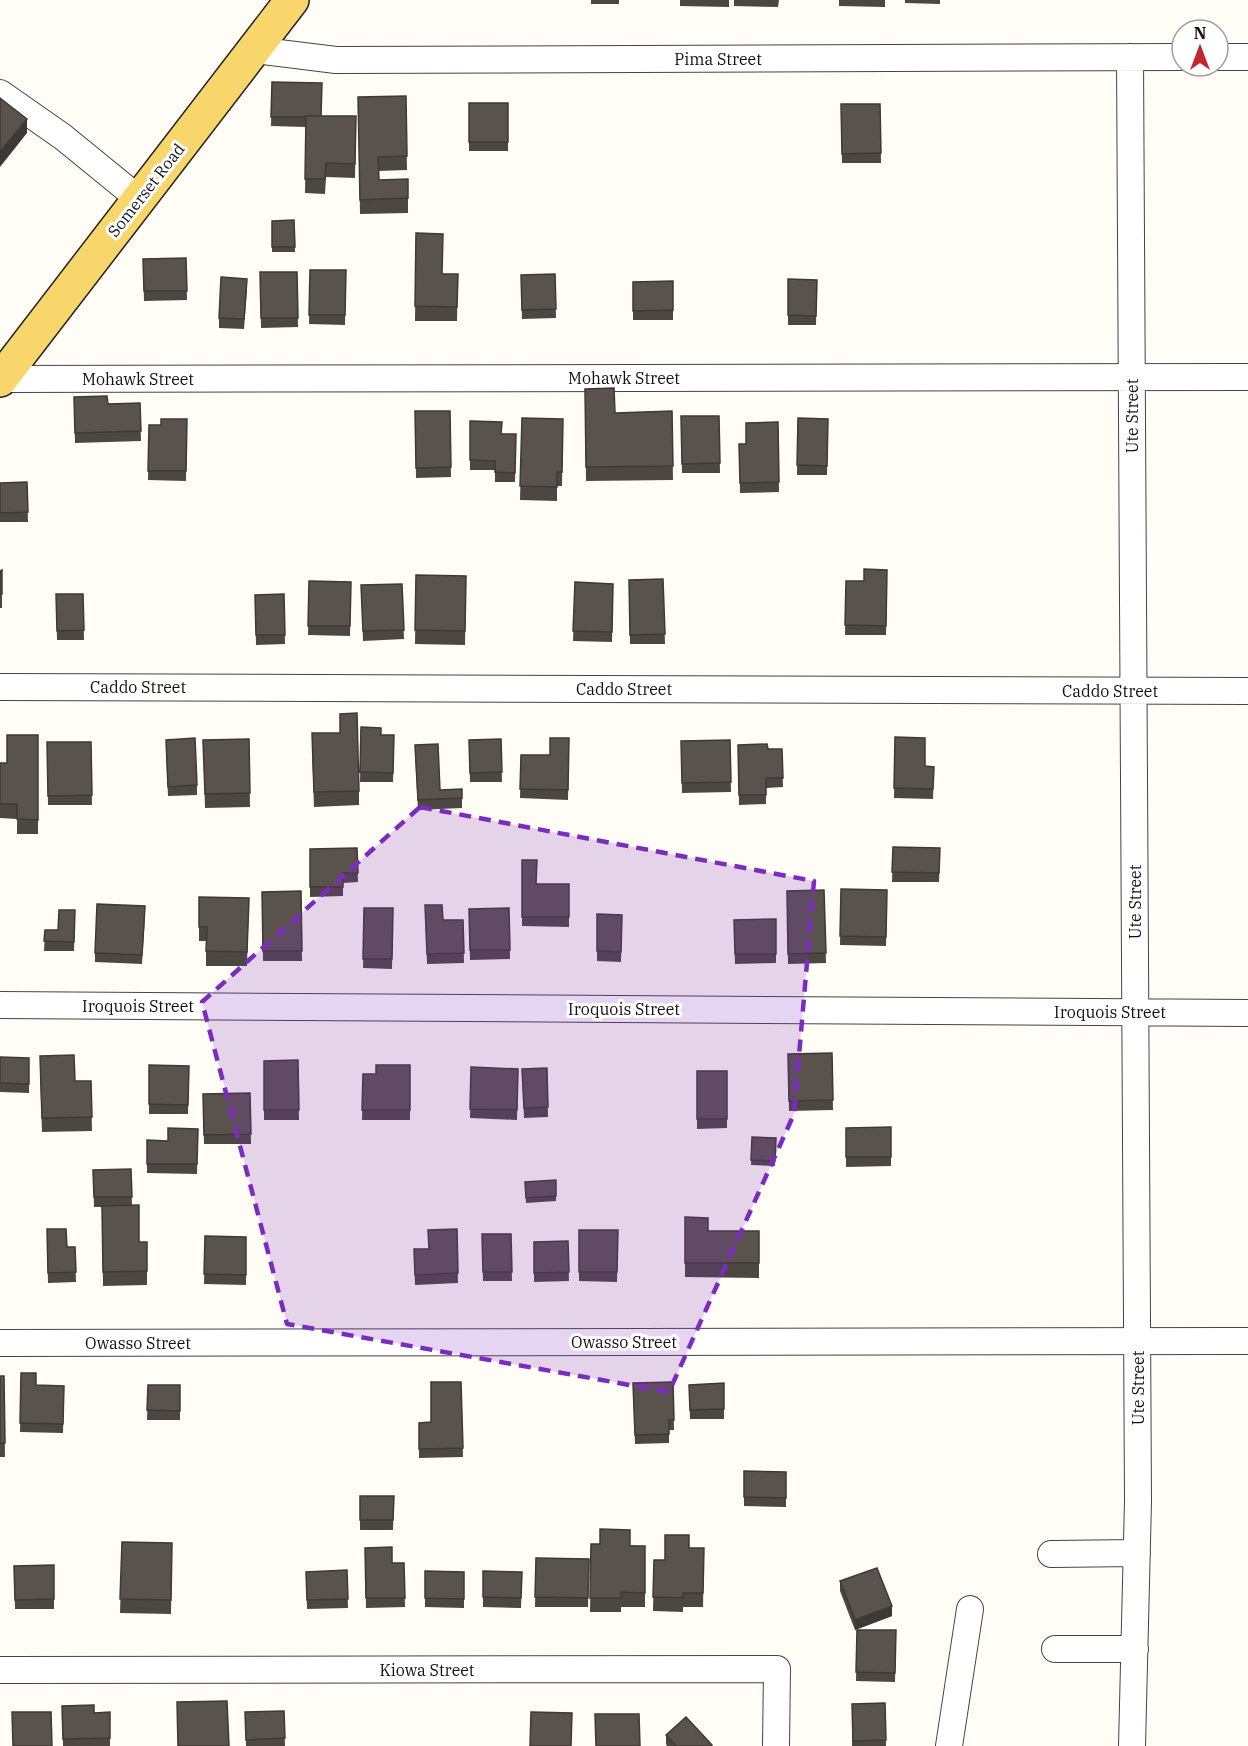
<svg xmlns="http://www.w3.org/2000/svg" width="1248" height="1746" font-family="'IBM Plex Serif',serif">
	<rect width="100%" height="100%" fill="#fffdf5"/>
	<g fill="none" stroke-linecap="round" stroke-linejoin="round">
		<defs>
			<path id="minor" d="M254,50l82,10 846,-3
				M1130,57l8,1444 -6,245
				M1218,57h30
				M0,93l63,44 76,62
				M1,379l1247,-2
				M0,687l1248,4
				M0,1005l1248,8
				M0,1343l1248,-2
				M1051,1554l86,-1
				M1055,1649h80
				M0,1670l777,-1 -1,77
				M949,1746l21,-137"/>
			<path id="major" d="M0,380l292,-380"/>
		</defs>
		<use href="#minor" stroke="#444" stroke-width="28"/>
		<use href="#major" stroke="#222" stroke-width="36"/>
		<use href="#minor" stroke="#fff" stroke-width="26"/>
		<use href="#major" stroke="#f9d66b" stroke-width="33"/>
	</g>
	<path fill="#4d4742" d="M591,0h28v4h-28z
		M680,0h49v7l-49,-1z
		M734,0h45l-1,7 -44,-1z
		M839,0h46v7l-46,-1z
		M905,0h35v4l-35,-1z
		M272,82l50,34h34l-1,62 -29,-1 -1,17 -20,-1 1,-66 -35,-1z
		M406,96l1,74 -29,1 1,9 29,-1v34l-48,1 -2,-117z
		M469,103h39v48h-39z
		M841,104h39l1,59h-39z
		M294,220l1,32h-23v-31z
		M416,233l27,41h15l-1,47h-42z
		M186,258l1,42 -43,1 -1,-42z
		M310,270h36l-1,55 -36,-1z
		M260,272h37l1,55 -37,1z
		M555,274l1,44 -34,1 -1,-44z
		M788,279l29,1 -1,45h-28z
		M673,281v39h-40v-38z
		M247,289l-3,40 -25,-1v-10z
		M585,389l30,24 57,-2 1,69 -87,1z
		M74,397l34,7 32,-1 1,38 -66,2z
		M415,411h35l1,66 -35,1z
		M681,416h38l1,57h-38z
		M522,418l41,1 -1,67h-5v15l-37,-1z
		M798,418l30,1 -1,56h-30z
		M187,419l-1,62 -38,-1 1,-55h12z
		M470,421l31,13h15l-1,48h-20v-12h-25z
		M778,422l1,70 -39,1 -1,-49h7z
		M27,482l1,40h-28v-39z
		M2,570v38h-2v-37z
		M887,570l-1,65h-41l1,-54h18z
		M416,575l50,1 -1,69 -50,-1z
		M663,579l2,65h-35l-1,-64z
		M309,581l42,1 -1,54 -42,-1z
		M575,582l38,2 -1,58 -39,-1z
		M402,584l2,55 -41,2 -2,-56z
		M56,594h27l1,46h-27z
		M284,594l1,50 -29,1 -1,-50z
		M340,714l19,77v14l-45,2 -2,-59 28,-15z
		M361,727l20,8h13l-1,47h-33z
		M38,735v99h-21v-15l-17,-1v-55h7z
		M895,737l30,29 9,1 -1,32 -39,-1z
		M569,738l-1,62 -48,-2 1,-43h29z
		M249,739l1,68 -45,1 -2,-68z
		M501,739l1,43h-32l-1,-42z
		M730,740l1,52 -49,1 -1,-52z
		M47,742h44l1,63h-44z
		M738,745l30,4h14l1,38 -17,1v16l-27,1z
		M166,749l31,36v10l-29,1z
		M415,754l25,36 22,-1v19l-44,2z
		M893,847l47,1 -1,34h-47z
		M357,848l1,34 -15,1v13l-33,1v-48z
		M522,860l15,24h32v43l-47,-1z
		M841,889l46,1 -1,56 -46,-1z
		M824,890l2,73 -38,1 -1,-73z
		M301,891l1,70h-39l-1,-69z
		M199,897l50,1 -2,68h-41v-25h-7z
		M425,905l18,15h20l1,43 -37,1z
		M364,908h29l-1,61 -29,-1z
		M509,908l1,51 -40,1 -1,-51z
		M75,910l-1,41h-30l1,-21h13z
		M597,914l25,1 -1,47 -24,-1z
		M145,916l-3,48 -47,-2v-9z
		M776,919v44l-41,1 -1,-44z
		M832,1053l1,57 -44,1 -1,-57z
		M0,1057l29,1v35l-29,-1z
		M298,1060l1,60h-35v-59z
		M149,1065l40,1 -1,48h-39z
		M410,1065v55h-48l1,-46h13z
		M471,1067l47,2 -1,51 -47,-2z
		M547,1068l1,49 -24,1 -2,-49z
		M40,1070l35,11h16l1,50 -50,1z
		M697,1071h30v57l-30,1z
		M250,1093l1,51h-47l-1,-50z
		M891,1127v39l-45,1v-39z
		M198,1129l-1,45 -50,-1v-33l21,1z
		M752,1137l24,1 -1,28 -24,-1z
		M131,1169l1,36 7,37h8v43l-44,1 -1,-79h-8l-1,-37z
		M556,1180v21l-30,2 -1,-21z
		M685,1217l23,14h51v47l-74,-1z
		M47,1229l20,18h8l1,35 -28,1z
		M457,1229l1,54 -43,2 -1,-36h14z
		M579,1230h39l-1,52 -38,-1z
		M482,1234h29l1,47h-29z
		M205,1236l41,1v48l-42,-1z
		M568,1241l1,40 -35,1v-40z
		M21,1373l15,12 28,1 -1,47 -43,-1z
		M0,1376h4l1,81h-5z
		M461,1382l2,75 -44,1v-35l12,-1z
		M673,1382l1,48h-5v13l-34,1 -2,-61z
		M724,1383v36h-34l-1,-34z
		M148,1385h32v35h-33z
		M744,1471l42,1v35l-42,-1z
		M360,1496h34l-1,34h-33z
		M122,1542l50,1 -1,71 -51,-1z
		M591,1544l54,2v61h-24v5h-31z
		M365,1548l27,15h12l1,44 -39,1z
		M689,1548h15l-1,59h-20v5l-30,-1 1,-51h11z
		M536,1558l53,1 -1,48h-53z
		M54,1565v44h-39l-1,-43z
		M347,1570l1,38 -41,1 -1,-37z
		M425,1571l39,1v36l-39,-1z
		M483,1571l39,1 -1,36 -38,-1z
		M840,1581l52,35 -37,14 -15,-39z
		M857,1630h39l-1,52 -39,-1z
		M885,1703l1,43h-34v-42z
		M62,1706l32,7 16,-1v34h-47z
		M284,1711l1,35h-39l-1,-34z
		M666,1735l46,11h-45l-1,-2z"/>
	<path fill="#3f3936" d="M27,119v14l-27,34v-15z
		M892,1606v10l-37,14v-10z"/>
	<path fill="#5a524d" stroke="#3f3936" stroke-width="1.5" d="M272,82l50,1 -1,33h-15v1h-35z
		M406,96l1,60 -29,1 1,23 29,-1v19l-48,2 -2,-103z
		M0,98l27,21 -27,33z
		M469,103h39v39h-39z
		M841,104h39l1,49 -39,1z
		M306,116h50l-1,48 -29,-1 -1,16h-20z
		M294,220l1,27h-23v-26z
		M416,233l27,1 -1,40h16l-1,33 -42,-1z
		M186,258l1,33h-43l-1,-32z
		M310,270h36l-1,45h-36z
		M260,272h37l1,46h-37z
		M555,274l1,35 -34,1 -1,-35z
		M221,277l26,2 -3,40 -25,-1z
		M788,279l29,1 -1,36 -28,-1z
		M673,281v29l-40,1v-29z
		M614,388l1,25 57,-2 1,55 -87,1 -1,-78z
		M107,396l1,8 32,-1 1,28 -66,2 -1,-36z
		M415,411h35l1,56 -35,1z
		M681,416h38l1,47 -38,1z
		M522,418l41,1 -1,53h-5v15l-37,-1z
		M798,418l30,1 -1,47 -30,-1z
		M161,419h26l-1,52h-38l1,-46h12z
		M470,421l32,1 -1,12h15l-1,39 -20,-1v-11l-25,-1z
		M778,422l1,60 -39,1 -1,-39h7v-21z
		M27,482l1,30 -28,1v-30z
		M864,569l23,1 -1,56 -41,-1 1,-44h18z
		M2,570v24h-2v-23z
		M416,575l50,1 -1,55 -50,-1z
		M663,579l2,55 -35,1 -1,-55z
		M309,581l42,1 -1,44h-42z
		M575,582l38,2 -1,48 -39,-1z
		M402,584l2,46 -41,1 -2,-46z
		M56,594h27l1,36 -27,1z
		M284,594l1,41h-29l-1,-40z
		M357,713l2,78 -45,1 -2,-59h28v-19z
		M361,727l20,1v7h13l-1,38 -33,-1z
		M7,735h31v85l-21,-1v-15h-17v-41h7z
		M895,737l30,1v28l9,1 -1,22 -39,-1z
		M195,738l2,47 -29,2 -2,-47z
		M550,738h19l-1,52 -48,-1 1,-34h29z
		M249,739l1,54 -45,1 -2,-54z
		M501,739l1,33 -32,1 -1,-33z
		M730,740l1,42 -49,1 -1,-42z
		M47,742h44l1,53 -44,1z
		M438,744l2,46 22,-1v9l-44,2 -3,-55z
		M767,744l1,5h14l1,29h-17v17h-27l-1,-50z
		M893,847l47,1 -1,25 -47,-1z
		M357,848l1,25h-15v14h-33v-38z
		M522,860h15l-1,24h33v33h-47z
		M841,889l46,1 -1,47 -46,-1z
		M824,890l2,63 -38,1 -1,-63z
		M301,891l1,60h-39l-1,-59z
		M199,897l50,1 -2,54 -41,-1 1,-24h-8z
		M97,904l48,2 -3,49 -47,-2z
		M425,905h17l1,15h20l1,33 -37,1z
		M364,908h29l-1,51h-29z
		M509,908l1,42h-40l-1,-41z
		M59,910h16l-1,32 -30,-1 1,-11h13z
		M597,914l25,1 -1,37 -24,-1z
		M776,919v35h-41l-1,-34z
		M832,1053l1,47 -44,1 -1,-47z
		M74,1055l1,26h16l1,36 -50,1 -2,-62z
		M0,1057l29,1v26l-29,-1z
		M298,1060l1,50h-35v-49z
		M149,1065l40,1 -1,39 -39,-1z
		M376,1065h34v45h-48l1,-36h13z
		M471,1067l47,2 -1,41 -47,-1z
		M547,1068l1,39 -24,1 -2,-39z
		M697,1071h30v48h-30z
		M250,1093l1,41 -47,1 -1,-41z
		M891,1127v30h-45v-29z
		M168,1128l30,1 -1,35h-50v-24l21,1z
		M752,1137l24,1 -1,23 -24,-1z
		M131,1169l1,28h-38l-1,-27z
		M556,1180v16l-30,2 -1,-16z
		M139,1205v37h8v29l-44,1 -1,-66z
		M685,1217l23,1v13h51v32h-74z
		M47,1229h19l1,18h8l1,25 -28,1z
		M457,1229l1,44 -43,2 -1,-26h15l-1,-19z
		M579,1230h39l-1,42h-38z
		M482,1234h29l1,38h-29z
		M205,1236l41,1v38l-42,-1z
		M568,1241l1,31 -35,1v-31z
		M21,1373h15v12l28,1 -1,38 -43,-1z
		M0,1376h4l1,67h-5z
		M431,1382h30l2,66 -44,1v-26l12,-1z
		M673,1382l1,38h-5v14l-34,1 -2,-52z
		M724,1383v26l-34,1 -1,-25z
		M148,1385h32v26l-33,-1z
		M744,1471l42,1v26l-42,-1z
		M360,1496h34l-1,24h-33z
		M600,1529l30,1v16h15v47l-24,-1v6h-31l1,-54h9z
		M665,1535h24v13h15l-1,45h-20v5l-30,-1 1,-37h11z
		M122,1542l50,1 -1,57 -51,-1z
		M392,1547v16h12l1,35h-39l-1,-50z
		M536,1558l53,1 -1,39 -53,-1z
		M54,1565v34l-39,1 -1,-34z
		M877,1568l15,38 -37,14 -15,-39z
		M347,1570l1,29 -41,1 -1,-28z
		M425,1571l39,1v27l-39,-1z
		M483,1571l39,1 -1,26 -38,-1z
		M857,1630h39l-1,43 -39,-1z
		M227,1701l2,45h-51l-1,-44z
		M885,1703l1,37 -33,1 -1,-37z
		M94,1705v8l16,-1v26l-47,1 -1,-33z
		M284,1711l1,27 -39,2 -1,-28z
		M12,1712h39l1,34h-39z
		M531,1712l41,1 -1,33h-41z
		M595,1714h44l1,32h-44z
		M686,1717l26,28 -1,1h-35l-10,-11z"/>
	<path fill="#7b2cbf" fill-opacity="0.2" stroke="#7b2cbf" stroke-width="4.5" stroke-dasharray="12 8" stroke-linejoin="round" d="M420,807l394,74 -20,233 -125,278 -382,-68 -85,-322z"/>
	<g text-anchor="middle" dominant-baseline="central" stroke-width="6" stroke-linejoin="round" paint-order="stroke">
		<g font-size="16" fill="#111" stroke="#fff">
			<text x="718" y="59">Pima Street</text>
			<text transform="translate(146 190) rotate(-52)">Somerset Road</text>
			<text x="624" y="378">Mohawk Street</text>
			<text x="138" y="379">Mohawk Street</text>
			<text transform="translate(1132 416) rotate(-90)">Ute Street</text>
			<text x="138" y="687">Caddo Street</text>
			<text x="624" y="689">Caddo Street</text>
			<text x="1110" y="691">Caddo Street</text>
			<text transform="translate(1135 902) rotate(-90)">Ute Street</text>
			<text x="138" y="1006">Iroquois Street</text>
			<text x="624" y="1009">Iroquois Street</text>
			<text x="1110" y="1012">Iroquois Street</text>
			<text x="624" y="1342">Owasso Street</text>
			<text x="138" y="1343">Owasso Street</text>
			<text transform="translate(1138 1388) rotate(-90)">Ute Street</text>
			<text x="427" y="1670">Kiowa Street</text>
		</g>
	</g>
	<g transform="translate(1200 48)"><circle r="28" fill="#ffffff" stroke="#a0a0a0" stroke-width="1.5"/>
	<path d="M0-4.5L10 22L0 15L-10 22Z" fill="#c4262e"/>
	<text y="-9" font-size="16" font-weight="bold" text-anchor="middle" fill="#111111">N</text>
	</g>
</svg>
